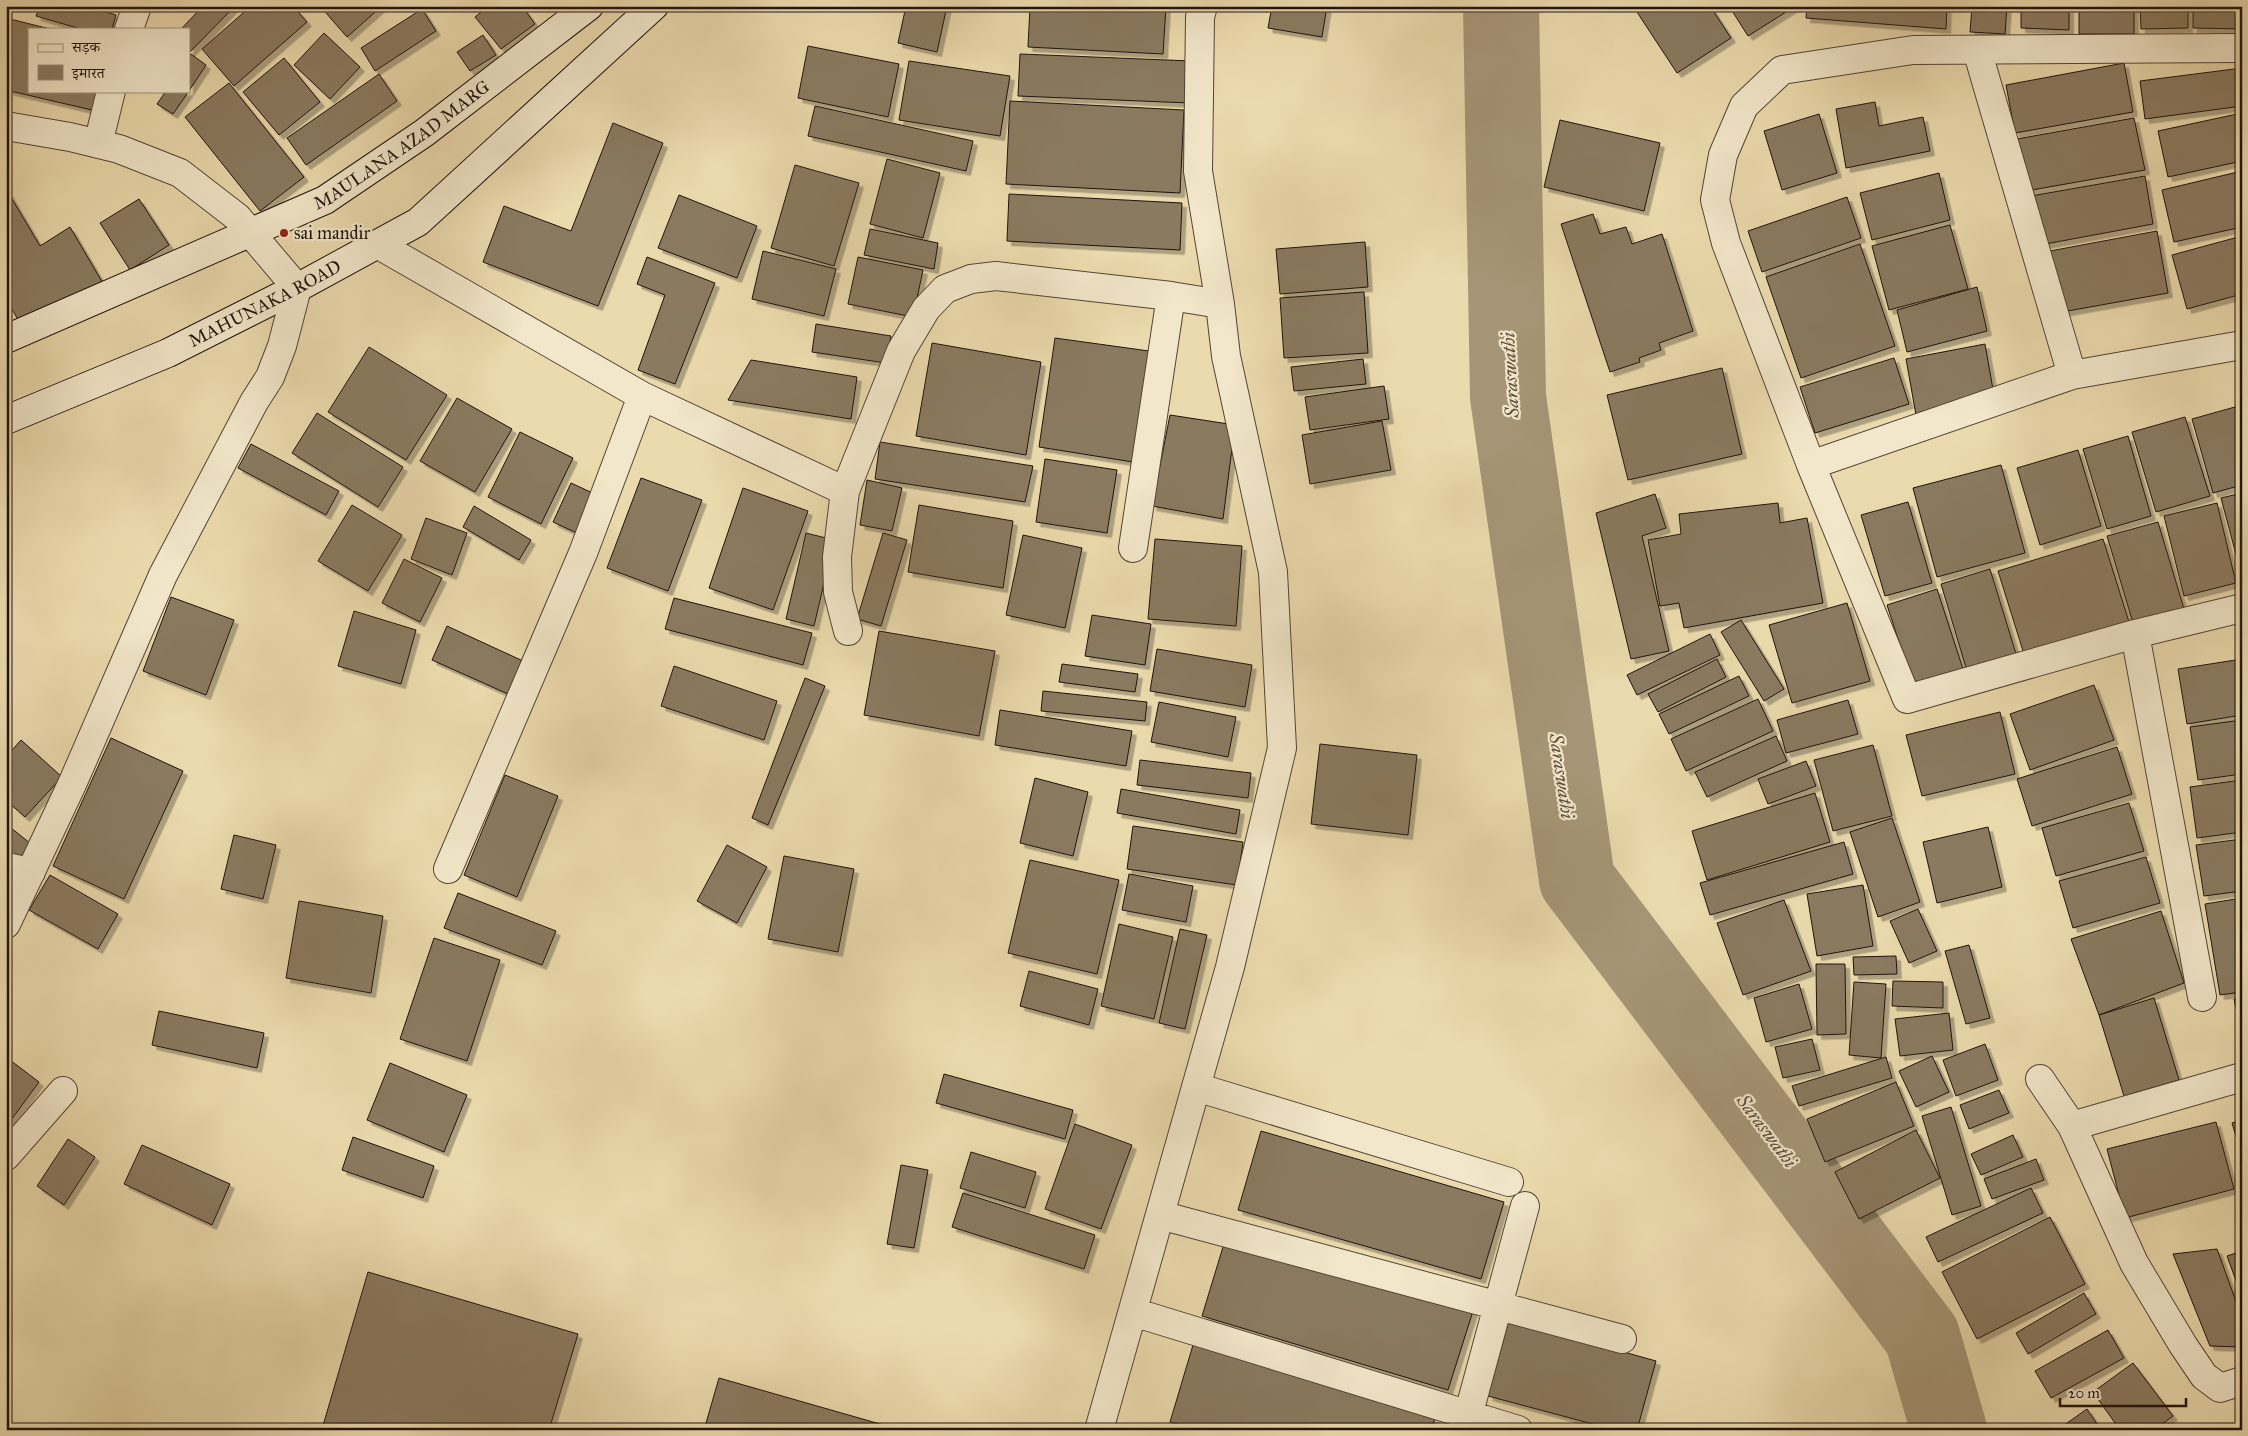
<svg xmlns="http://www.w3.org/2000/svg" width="2248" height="1436" font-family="'IM FELL Great Primer','Noto Serif Devanagari',serif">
	<defs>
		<filter id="shadow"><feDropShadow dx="4.5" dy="4.5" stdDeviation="0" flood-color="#0004"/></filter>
	</defs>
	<rect width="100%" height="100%" fill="#ebdaad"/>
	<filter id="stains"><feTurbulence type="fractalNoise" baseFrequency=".004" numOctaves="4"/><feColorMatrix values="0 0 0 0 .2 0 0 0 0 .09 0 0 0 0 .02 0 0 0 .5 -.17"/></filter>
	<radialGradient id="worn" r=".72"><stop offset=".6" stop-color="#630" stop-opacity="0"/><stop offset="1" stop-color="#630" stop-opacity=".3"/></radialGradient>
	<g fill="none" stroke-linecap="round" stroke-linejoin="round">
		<path stroke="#a69677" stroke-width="76" d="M1501,6l7,391 69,483 345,456 27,94"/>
	</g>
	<path fill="#8a7a61" stroke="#20130f" filter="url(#shadow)" d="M40,6h47l29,9 -4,14h-31l-45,-13z
		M203,6h32l-46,47v-24h-8z
		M251,6h42l14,16 -73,64 -32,-37z
		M320,6h62l-35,31z
		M489,6h33l13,18 -34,25 -26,-32z
		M906,6h41l-10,46 -39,-9z
		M1030,6h136l-3,48 -135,-7z
		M1272,6h55l-5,31 -54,-9z
		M1633,6h77l21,32 -54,35z
		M1729,6h64l1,1 -46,29z
		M1807,6h140l-1,23 -140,-11z
		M1972,6h35l-2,28 -35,-2z
		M2021,6h48v24l-48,-2z
		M2079,6h55v28h-55z
		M2140,6h48v22l-47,1z
		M2193,6h49v23l-49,-1z
		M422,9l14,22 -61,40 -14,-23z
		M6,18l44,11h-21v62h70l-3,20 -90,-21z
		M324,33l36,34 -30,32 -36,-34z
		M483,35l13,20 -26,16 -13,-19z
		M808,46l91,18 -11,53 -90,-19z
		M191,54l15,11 -17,26v-34z
		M1020,54l171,7 -1,42 -172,-7z
		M284,58l36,44 -41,33 -36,-43z
		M909,61l101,15 -10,60 -101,-16z
		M2124,63l9,49 -118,21 -9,-48z
		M2242,68v38l-97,13 -5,-38z
		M379,74l18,27 -91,64 -19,-27z
		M229,83l75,94 -44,34 -75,-94z
		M166,91h23l-16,23 -16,-10z
		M1010,101l174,9 -4,83 -174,-9z
		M1875,102l4,24 44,-9 7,34 -84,17 -10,-59z
		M815,106l158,35 -7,30 -158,-35z
		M2242,113v48l-74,16 -10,-46z
		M1819,114l18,59 -55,17 -18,-59z
		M2134,118l11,52 -119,21 -9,-52z
		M1560,120l100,23 -16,68 -100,-24z
		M613,123l50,20 -65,163 -115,-44 21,-56 67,25z
		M887,159l53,14 -17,65 -53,-14z
		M795,165l64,18 -25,83 -63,-18z
		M2242,171v56l-68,15 -12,-52z
		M1939,173l11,47 -78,20 -12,-47z
		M2145,176l8,48 -113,21 -9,-49z
		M8,192l32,54 30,-19 34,58 -84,38 -14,-24v-105z
		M1009,194l173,9 -2,47 -173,-9z
		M679,195l78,31 -20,52 -79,-30z
		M1847,197l14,41 -99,34 -14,-41z
		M139,199l30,46 -39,25 -30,-47z
		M1593,214l7,20 26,-7 6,17 30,-10 31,97 -34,12 2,7 -22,8 1,4 -30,10 -49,-148z
		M1950,225l18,64 -79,21 -17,-64z
		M870,229l68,14 -4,26 -70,-14z
		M2157,231l11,62 -106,19 -12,-61z
		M2242,236v58l-55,15 -15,-54z
		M1365,242l3,45 -88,7 -4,-45z
		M1860,244l35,102 -94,32 -35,-101z
		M763,251l73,18 -12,47 -72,-17z
		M647,257l68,26 -40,101 -37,-14 27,-75 -28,-11z
		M858,257l65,13 -10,47 -65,-13z
		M1977,287l10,44 -80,21 -10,-42z
		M1364,292l4,61 -84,5 -4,-60z
		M816,324l75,12 -5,27 -74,-11z
		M1055,338l94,13 -16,111 -94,-15z
		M932,343l109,19 -15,93 -110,-19z
		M1985,344l10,57 -79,14 -10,-56z
		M369,347l78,48 -41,65 -78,-48z
		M1894,358l15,46 -94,29 -15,-46z
		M1363,359l3,25 -72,7 -3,-24z
		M751,360l106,17 -6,42 -123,-19z
		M1722,368l20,86 -114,26 -21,-85z
		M1384,386l5,33 -79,11 -5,-33z
		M457,398l55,31 -37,63 -55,-31z
		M2242,405v80l-29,8 -21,-74z
		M317,413l86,54 -25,40 -86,-54z
		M1170,415l65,10 -12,94 -71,-13z
		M2185,417l25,79 -54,16 -24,-80z
		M1382,421l9,49 -81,14 -8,-49z
		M520,432l53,26 -32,66 -53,-27z
		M2128,436l23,80 -44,13 -24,-80z
		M880,442l153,24 -8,36 -150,-23z
		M251,444l88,47 -13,24 -88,-47z
		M2078,450l23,76 -61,19 -23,-77z
		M1045,459l72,11 -10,63 -71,-11z
		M2001,465l24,88 -88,24 -24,-89z
		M641,478l61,22 -34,91 -61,-23z
		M867,480l35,8 -10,43 -32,-6z
		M571,483l26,12 -18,39 -26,-12z
		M743,488l65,23 -35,99 -64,-22z
		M2242,493v84l-21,-79z
		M1655,494l11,34 -24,8 27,115 -38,8 -35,-146z
		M1908,502l24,81 -47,13 -24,-81z
		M1778,503l2,20 27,-5 16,85 -139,25 -5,-25 -19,3 -12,-66 33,-6 -2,-20z
		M2217,503l19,80 -52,13 -20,-80z
		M352,505l50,30 -34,56 -50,-30z
		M919,505l94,16 -10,67 -95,-16z
		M474,506l57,34 -12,20 -56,-33z
		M426,518l41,15 -15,42 -41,-16z
		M2158,522l26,87 -51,14 -26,-87z
		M806,533l28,7 -20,86 -28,-7z
		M883,533l24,7 -26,86 -24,-7z
		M1023,535l59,13 -17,80 -59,-13z
		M1155,539l87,7 -6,80 -88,-7z
		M2103,539l26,83 -105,32 -26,-83z
		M404,559l38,19 -22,44 -38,-19z
		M1990,569l27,88 -50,14 -26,-87z
		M1937,589l26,80 -50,16 -26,-80z
		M171,597l63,23 -28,75 -63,-24z
		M674,598l138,35 -9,32 -138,-36z
		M1847,603l23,78 -78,22 -23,-78z
		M354,611l62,19 -15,54 -63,-18z
		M1092,615l59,9 -6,41 -60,-9z
		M1741,620l43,69 -20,12 -43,-69z
		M447,626l76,35 -15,33 -76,-34z
		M879,631l116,20 -16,85 -115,-21z
		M1710,634l10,21 -83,40 -10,-20z
		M1157,649l95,16 -7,42 -95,-16z
		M1717,659l9,18 -68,35 -10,-18z
		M2242,659v56l-55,9 -9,-55z
		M1062,664l76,10 -3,18 -76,-10z
		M674,666l103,35 -13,39 -103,-34z
		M1739,676l10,20 -80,38 -10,-20z
		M805,678l20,8 -57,139 -16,-7z
		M2094,685l20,55 -84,30 -20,-56z
		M1043,691l104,11 -2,19 -104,-10z
		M1758,699l15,32 -87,40 -15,-32z
		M1848,700l10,34 -72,19 -9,-33z
		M1159,702l77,15 -8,40 -77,-15z
		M1000,710l132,21 -6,35 -131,-21z
		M2000,712l15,62 -93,22 -16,-61z
		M2242,720v54l-44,6 -8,-53z
		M1776,736l11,25 -80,36 -12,-25z
		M111,738l72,33 -59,128 -71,-33z
		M21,740l41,37 -37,40 -19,-17v-43z
		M1320,744l97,11 -9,80 -97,-11z
		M1873,745l19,71 -59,15 -19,-71z
		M2117,747l15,47 -100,32 -15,-47z
		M1140,760l111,13 -3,25 -111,-13z
		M1806,761l10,25 -48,18 -10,-25z
		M505,775l53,21 -41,101 -53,-22z
		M1035,778l53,14 -15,64 -53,-13z
		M2242,780v52l-45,6 -7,-51z
		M1121,789l119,21 -4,24 -119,-21z
		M1815,793l15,49 -123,38 -15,-49z
		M2129,803l15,48 -88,25 -14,-48z
		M1892,818l28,84 -42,15 -28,-85z
		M6,824l34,27 -28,34 -6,-5z
		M1133,826l110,16 -6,43 -110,-16z
		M1988,827l14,60 -65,16 -14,-61z
		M234,835l42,10 -13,54 -42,-10z
		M2242,839v52l-38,5 -8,-51z
		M1844,842l9,32 -143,41 -10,-32z
		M727,845l40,22 -30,56 -40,-22z
		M784,856l70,13 -16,83 -70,-13z
		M2146,857l14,46 -87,25 -14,-47z
		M1030,860l89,20 -22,94 -89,-21z
		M1129,874l64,12 -7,36 -64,-12z
		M50,875l68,39 -20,35 -69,-39z
		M1863,885l10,61 -56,10 -10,-62z
		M458,893l98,38 -14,34 -98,-37z
		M2242,898v94l-22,3 -15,-91z
		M1784,900l27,71 -68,24 -26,-72z
		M299,901l84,15 -12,77 -85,-15z
		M1918,909l19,42 -28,12 -19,-42z
		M2161,911l23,72 -85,32 -28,-76z
		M1119,924l54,13 -19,82 -53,-13z
		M1180,929l27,6 -22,94 -26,-6z
		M434,938l66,22 -33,101 -67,-22z
		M1969,945l21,73 -24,6 -21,-73z
		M1896,956l1,18 -43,1 -1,-18z
		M1816,964h29l1,70 -29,1z
		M1029,971l69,18 -9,36 -69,-19z
		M1893,981l50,1v26l-51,-2z
		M1854,982l32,2 -5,74 -32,-3z
		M1799,984l13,45 -46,13 -12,-44z
		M2154,998l25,82 -55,16 -25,-81z
		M2234,999h8v35z
		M159,1011l105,22 -7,35 -105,-23z
		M1949,1013l4,37 -53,6 -5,-37z
		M1812,1039l8,31 -37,8 -8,-31z
		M1985,1044l13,36 -42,16 -13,-36z
		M1932,1056l17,36 -33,15 -17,-36z
		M6,1057l33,25 -33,45z
		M1886,1057l6,21 -93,28 -7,-20z
		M390,1063l77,32 -23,57 -77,-32z
		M944,1074l129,36 -8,29 -129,-36z
		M1896,1082l18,44 -89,36 -18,-43z
		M1999,1090l10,23 -40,16 -9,-24z
		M1951,1107l30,99 -29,9 -30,-99z
		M2242,1120v36l-10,-33z
		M2216,1122l18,67 -109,29 -18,-69z
		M1075,1124l57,21 -31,84 -56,-20z
		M1916,1130l24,48 -81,41 -24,-47z
		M1261,1131l243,71 -23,77 -243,-69z
		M2013,1135l10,22 -42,18 -10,-21z
		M353,1137l81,29 -11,32 -81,-28z
		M68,1139l27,18 -31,48 -27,-19z
		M142,1145l88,39 -18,41 -88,-41z
		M971,1152l65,20 -11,36 -65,-20z
		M2036,1159l8,21 -52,19 -8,-20z
		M901,1165l27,5 -14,78 -27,-4z
		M2031,1188l12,25 -105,49 -12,-25z
		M963,1193l132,42 -11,34 -132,-42z
		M2050,1217l35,67 -108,55 -35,-67z
		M1226,1237l247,74 -25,79 -246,-74z
		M2217,1249l25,69v29l-32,-1 -37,-92z
		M2242,1251v46l-15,-41z
		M368,1272l210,62 -29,96 -227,-1z
		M2084,1293l12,21 -68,40 -12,-21z
		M1509,1320l147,41 -19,69h-22l-127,-34z
		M2108,1330l16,28 -73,40 -16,-27z
		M1193,1345l242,73 -4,12h-235l-26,-8z
		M2133,1363l40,53 -19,14h-34l-27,-38z
		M719,1378l182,52h-197z
		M2087,1409l14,21h-44z"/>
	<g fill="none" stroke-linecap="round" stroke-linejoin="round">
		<defs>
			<path id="minor" d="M129,29l8,-23
				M2242,48l-329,2 -131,20 -38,36 -21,49 -8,45 11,43 85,222 96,234 228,-65 107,-26
				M1977,50l95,325
				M6,126l64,11 49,12 61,24 57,44 60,71 -15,58 -12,31 -16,25 -91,173 -90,207 -67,142
				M98,144l13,-53
				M379,245l263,151 203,95
				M1811,465l261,-90 170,-30
				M1133,548l38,-252
				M848,631l-10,-39 -1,-35 8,-66 56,-140 25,-42 19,-20 26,-10 25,-3 175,20 49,8
				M2135,634l67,363
				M6,867l25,5
				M448,869l135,-316 59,-157
				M2040,1079l32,47 62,137 49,82 21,31 16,12 22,-7
				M1196,1087l313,95
				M2072,1126l170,-49
				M6,1156l57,-65
				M1160,1215l462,124
				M1133,1312l385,118
				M1468,1416l57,-210
				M1099,1430l131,-463 52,-219 -9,-176 -47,-216 -6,-52 -22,-133 2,-154 3,-11"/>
			<g id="secondary">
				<path id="s1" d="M6,339l319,-139 99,-67 165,-127"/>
				<path id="s2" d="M6,420l162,-67 129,-65 121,-66 236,-216"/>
			</g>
		</defs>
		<use href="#minor" stroke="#534536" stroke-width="30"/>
		<use href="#secondary" stroke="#20130f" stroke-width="30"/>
		<use href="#minor" stroke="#f2e7ca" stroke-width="28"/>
		<use href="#secondary" stroke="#f2e7ca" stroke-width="28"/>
	</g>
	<circle fill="#8f2418" stroke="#f2e7ca" stroke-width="2" cx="284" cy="233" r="5"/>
	<g text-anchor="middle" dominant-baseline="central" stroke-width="4.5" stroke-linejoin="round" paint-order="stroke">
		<g font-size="18" fill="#20130f" stroke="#f2e7ca">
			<text stroke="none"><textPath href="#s1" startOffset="442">MAULANA AZAD MARG</textPath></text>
			<text stroke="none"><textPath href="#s2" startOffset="284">MAHUNAKA ROAD</textPath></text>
		</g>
		<g font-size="18" fill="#20130f" stroke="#f2e7ca" text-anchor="start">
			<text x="294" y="233">sai mandir</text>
		</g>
		<g font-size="19" font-style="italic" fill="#5c4e3e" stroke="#f2e7ca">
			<text transform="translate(1510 375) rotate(-93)">Saraswathi</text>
			<text transform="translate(1562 776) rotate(82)">Saraswathi</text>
			<text transform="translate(1767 1131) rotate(53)">Saraswathi</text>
		</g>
	</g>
	<rect width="2248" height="1436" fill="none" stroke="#ebdaad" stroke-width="25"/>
	<rect x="8" y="8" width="2233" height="1421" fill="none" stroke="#20130f" stroke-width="2.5"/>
	<rect x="12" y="12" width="2223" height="1411" fill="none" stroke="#20130f"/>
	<rect x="28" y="28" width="162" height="65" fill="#f2e7ca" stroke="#9e927f"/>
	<rect x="38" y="44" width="25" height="8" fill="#f2e7ca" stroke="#9e927f"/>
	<text x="72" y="52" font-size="15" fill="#20130f">सड़क</text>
	<rect x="38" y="65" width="25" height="15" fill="#8a7a61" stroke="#9e927f"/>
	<text x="72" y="78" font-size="15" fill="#20130f">इमारत</text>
	<path d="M2060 1398v8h126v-8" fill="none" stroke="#20130f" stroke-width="2.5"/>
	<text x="2068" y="1398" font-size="15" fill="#20130f" stroke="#f2e7ca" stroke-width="4" paint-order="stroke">20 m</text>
	<rect width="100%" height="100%" filter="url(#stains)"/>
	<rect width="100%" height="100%" fill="url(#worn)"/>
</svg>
